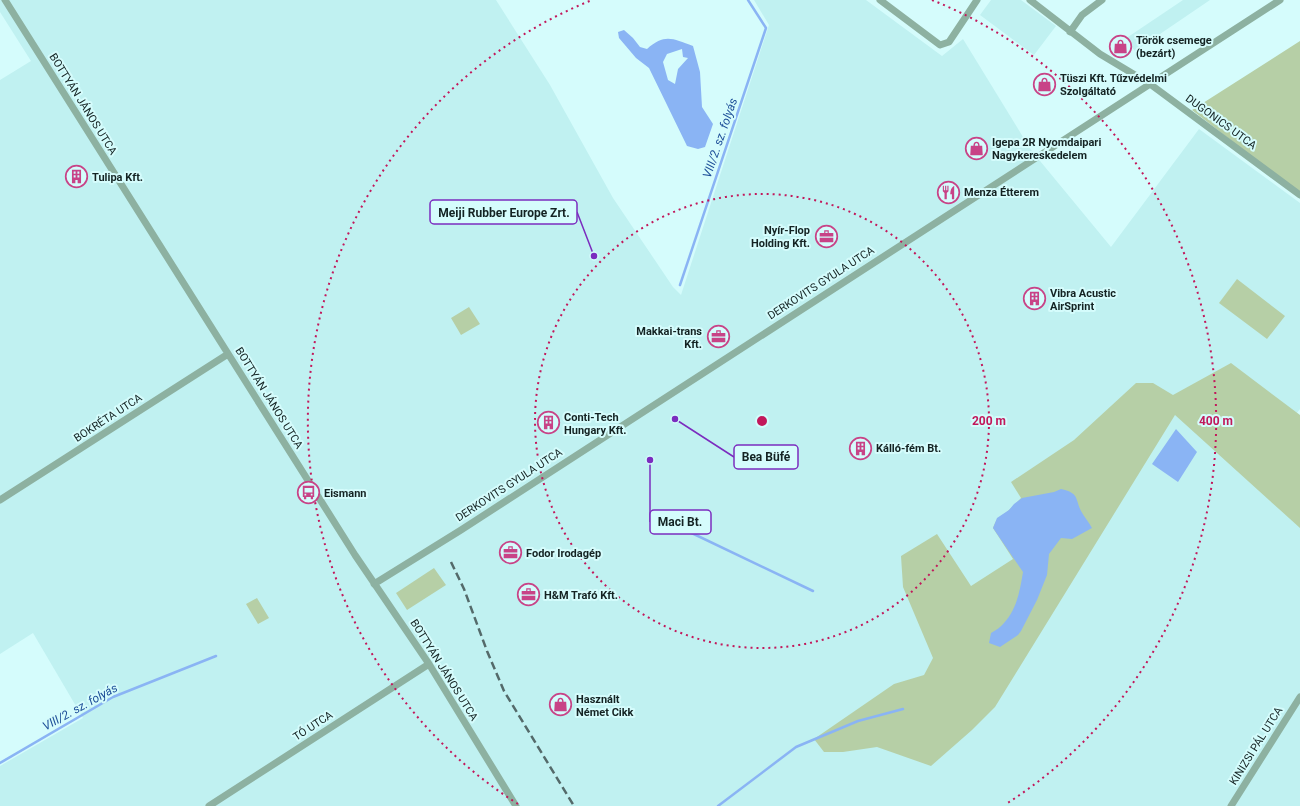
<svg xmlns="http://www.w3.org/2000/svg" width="1300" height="806" font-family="Roboto,sans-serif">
	<rect width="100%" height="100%" fill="#d5fcfc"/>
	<path fill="#c0f1f1" d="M0,0h496l54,85 63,113 60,89 8,8 88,-270 -15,-25h112l76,56 21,-17 68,111 80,97 88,-118 101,74v206l-4,5 4,3v389h-1300v-40l83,-48 -50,-85 -33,21v-574l31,-19 -31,-49z
		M991,0h30l35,26 -22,29 -54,-40z
		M1183,0h27l-75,51 -10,-12z"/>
	<path fill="#b6cfa6" d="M1300,41v153l-108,-84z
		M1237,279l48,37 -18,23 -48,-36z
		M469,307l11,17 -19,11 -10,-17z
		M1231,363l69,52v113l-125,-113 -180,292 -23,23 -41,36 -54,-19 -34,5h-19l-10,-13 80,-55 30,-9 9,-17 -30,-71 -2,-31 36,-22 34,52 42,-27 -20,-31c6,-15 7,-9 17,-19 4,-3 7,-7 11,-11l-10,-16 63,-42 62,-57h17l20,12z
		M434,568l12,17 -39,25 -11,-17z
		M257,598l12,20 -11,6 -12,-20z"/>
	<path fill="#8ab4f4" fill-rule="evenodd" d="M624,30l9,8 7,9 7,2c18,-16 26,-10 46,-3l7,26 2,35 11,17 -8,23 -7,2 -11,-3 -38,-78 -13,-10 -17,-20 -1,-6zM682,49l1,8 5,1 -10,11 -3,15 -7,-4 -5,-18 4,-8z
		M1176,429l21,23 -19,30 -26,-18z
		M1061,489c18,4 14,9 20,22 3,6 8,11 11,17l-20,11 -11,-1 -12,16 -2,21 -10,25 -16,31 -3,4 -18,12 -11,-4 2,-10c5,-3 10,-6 13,-10 13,-14 16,-33 19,-51l-30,-44 4,-10 12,-8 5,-6 8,-6 32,-6z"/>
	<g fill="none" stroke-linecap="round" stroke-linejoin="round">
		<path stroke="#8ab4f4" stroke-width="2.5" d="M680,285l86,-257 -18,-28
			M677,526l136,65
			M0,763l113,-66 103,-41
			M718,806l78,-59 62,-26 45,-12"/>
		<path stroke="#8db1a1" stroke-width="7" d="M5,0l350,555 74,109 87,142
			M880,0l60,45 9,-3 28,-42
			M1030,0l70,54 50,30 150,111
			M1070,32l12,-17 20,-15
			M0,500l228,-146
			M374,584l87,-54 819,-530
			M209,806l220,-142
			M1231,806l69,-109"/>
		<path stroke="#546a6a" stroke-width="2.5" stroke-dasharray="8 4" stroke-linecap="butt" d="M451,562l13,27 23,62 17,40 70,115"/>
	</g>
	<g fill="none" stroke="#c2185b" stroke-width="2" stroke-dasharray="2 4">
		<circle cx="762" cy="421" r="227"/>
		<path d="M518 804A454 454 0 0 1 592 0M932 0A454 454 0 0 1 1006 804"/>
	</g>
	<defs>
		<symbol id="shop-ring" viewBox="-11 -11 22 22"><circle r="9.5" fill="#d5fcfc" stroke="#c84387" stroke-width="1.5"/><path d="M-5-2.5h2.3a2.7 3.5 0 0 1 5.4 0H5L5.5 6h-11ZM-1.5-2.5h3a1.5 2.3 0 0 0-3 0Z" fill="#c84387"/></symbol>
		<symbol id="building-ring" viewBox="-11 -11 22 22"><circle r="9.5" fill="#d5fcfc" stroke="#c84387" stroke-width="1.5"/><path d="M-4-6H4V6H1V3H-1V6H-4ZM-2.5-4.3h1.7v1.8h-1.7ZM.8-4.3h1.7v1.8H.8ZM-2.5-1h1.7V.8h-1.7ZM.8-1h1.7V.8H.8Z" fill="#c84387"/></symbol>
		<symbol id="restaurant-ring" viewBox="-11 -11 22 22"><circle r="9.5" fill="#d5fcfc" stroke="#c84387" stroke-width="1.5"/><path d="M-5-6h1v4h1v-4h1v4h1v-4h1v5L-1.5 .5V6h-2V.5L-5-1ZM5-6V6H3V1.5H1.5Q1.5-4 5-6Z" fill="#c84387"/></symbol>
		<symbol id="office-ring" viewBox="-11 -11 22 22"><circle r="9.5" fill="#d5fcfc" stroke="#c84387" stroke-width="1.5"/><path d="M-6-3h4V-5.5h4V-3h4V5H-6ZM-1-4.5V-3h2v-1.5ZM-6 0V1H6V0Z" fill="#c84387"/></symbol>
		<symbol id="bus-ring" viewBox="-11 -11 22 22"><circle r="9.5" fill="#d5fcfc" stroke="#c84387" stroke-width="1.5"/><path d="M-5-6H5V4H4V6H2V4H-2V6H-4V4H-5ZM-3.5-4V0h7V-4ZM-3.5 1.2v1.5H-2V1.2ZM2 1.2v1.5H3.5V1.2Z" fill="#c84387"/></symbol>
	</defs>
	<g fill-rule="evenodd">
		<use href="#shop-ring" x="1108" y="34" width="25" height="25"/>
		<use href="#shop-ring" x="1032" y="72" width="25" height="25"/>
		<use href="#shop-ring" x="964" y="136" width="25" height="25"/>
		<use href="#building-ring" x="64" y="164" width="25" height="25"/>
		<use href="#restaurant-ring" x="936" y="180" width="25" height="25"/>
		<use href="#office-ring" x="814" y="224" width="25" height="25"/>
		<use href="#building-ring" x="1022" y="286" width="25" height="25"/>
		<use href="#office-ring" x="706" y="324" width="25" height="25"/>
		<use href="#building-ring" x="536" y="410" width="25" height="25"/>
		<use href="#building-ring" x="848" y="436" width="25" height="25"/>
		<use href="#bus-ring" x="296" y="480" width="25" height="25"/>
		<use href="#office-ring" x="498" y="540" width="25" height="25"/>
		<use href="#office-ring" x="516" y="582" width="25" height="25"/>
		<use href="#shop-ring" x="548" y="692" width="25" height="25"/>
	</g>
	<g text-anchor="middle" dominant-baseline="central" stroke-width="4" stroke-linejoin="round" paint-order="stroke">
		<g font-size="11" font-weight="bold" fill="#142323" stroke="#d5fcfc" text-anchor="start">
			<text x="1136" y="40">Török csemege<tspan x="1136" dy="13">(bezárt)</tspan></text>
			<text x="1060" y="78">Tüszi Kft. Tűzvédelmi<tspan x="1060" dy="13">Szolgáltató</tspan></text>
			<text x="992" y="142">Igepa 2R Nyomdaipari<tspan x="992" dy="13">Nagykereskedelem</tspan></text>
			<text x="92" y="177">Tulipa Kft.</text>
			<text x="964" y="192">Menza Étterem</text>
			<text x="810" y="230" text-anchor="end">Nyír-Flop<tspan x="810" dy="13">Holding Kft.</tspan></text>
			<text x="1050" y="293">Vibra Acustic<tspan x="1050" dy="13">AirSprint</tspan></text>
			<text x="702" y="331" text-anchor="end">Makkai-trans<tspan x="702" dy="13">Kft.</tspan></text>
			<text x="564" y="417">Conti-Tech<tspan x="564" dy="13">Hungary Kft.</tspan></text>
			<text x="876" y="448">Kálló-fém Bt.</text>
			<text x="324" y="493">Eismann</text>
			<text x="526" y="553">Fodor Irodagép</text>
			<text x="544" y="595">H&amp;M Trafó Kft.</text>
			<text x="576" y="699">Használt<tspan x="576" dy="13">Német Cikk</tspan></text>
		</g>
		<g font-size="11" fill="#142323" stroke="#d5fcfc">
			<text transform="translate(83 104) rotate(58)">BOTTYÁN JÁNOS UTCA</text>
			<text transform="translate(1221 122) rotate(36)">DUGONICS UTCA</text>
			<text transform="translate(821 283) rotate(-33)">DERKOVITS GYULA UTCA</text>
			<text transform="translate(269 398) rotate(58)">BOTTYÁN JÁNOS UTCA</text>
			<text transform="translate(108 418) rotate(-33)">BOKRÉTA UTCA</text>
			<text transform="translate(509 485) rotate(-33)">DERKOVITS GYULA UTCA</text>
			<text transform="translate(444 670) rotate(58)">BOTTYÁN JÁNOS UTCA</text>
			<text transform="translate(313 726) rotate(-33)">TÓ UTCA</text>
			<text transform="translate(1256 746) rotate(-58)">KINIZSI PÁL UTCA</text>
		</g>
		<g font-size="12" font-style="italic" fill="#1d4e98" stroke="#d5fcfc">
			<text transform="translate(720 138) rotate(-71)">VIII/2. sz. folyás</text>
			<text transform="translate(80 707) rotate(-29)">VIII/2. sz. folyás</text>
		</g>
	</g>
	<circle cx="762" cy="421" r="6" fill="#c2185b" stroke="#d5fcfc" stroke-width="2"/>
	<g font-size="12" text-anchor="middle" font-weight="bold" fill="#c2185b" stroke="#d5fcfc" stroke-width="4" stroke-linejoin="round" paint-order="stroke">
		<text x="989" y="425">200 m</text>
		<text x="1216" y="425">400 m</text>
	</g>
	<path fill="none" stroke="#7b2cbf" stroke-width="1.5" d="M594 256L577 212M675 419L734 457M650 460L650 522"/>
	<g fill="#7b2cbf" stroke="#d5fcfc" stroke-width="1.5">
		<circle cx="594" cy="256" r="4"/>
		<circle cx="675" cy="419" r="4"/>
		<circle cx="650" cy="460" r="4"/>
	</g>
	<g fill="#d5fcfc" stroke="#7b2cbf" stroke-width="1.5">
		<rect x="430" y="200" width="147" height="24" rx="4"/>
		<rect x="734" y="445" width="64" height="24" rx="4"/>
		<rect x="650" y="510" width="61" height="24" rx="4"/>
	</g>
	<g font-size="12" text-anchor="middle" font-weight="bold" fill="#142323">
		<text x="504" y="217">Meiji Rubber Europe Zrt.</text>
		<text x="766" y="461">Bea Büfé</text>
		<text x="680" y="526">Maci Bt.</text>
	</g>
</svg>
